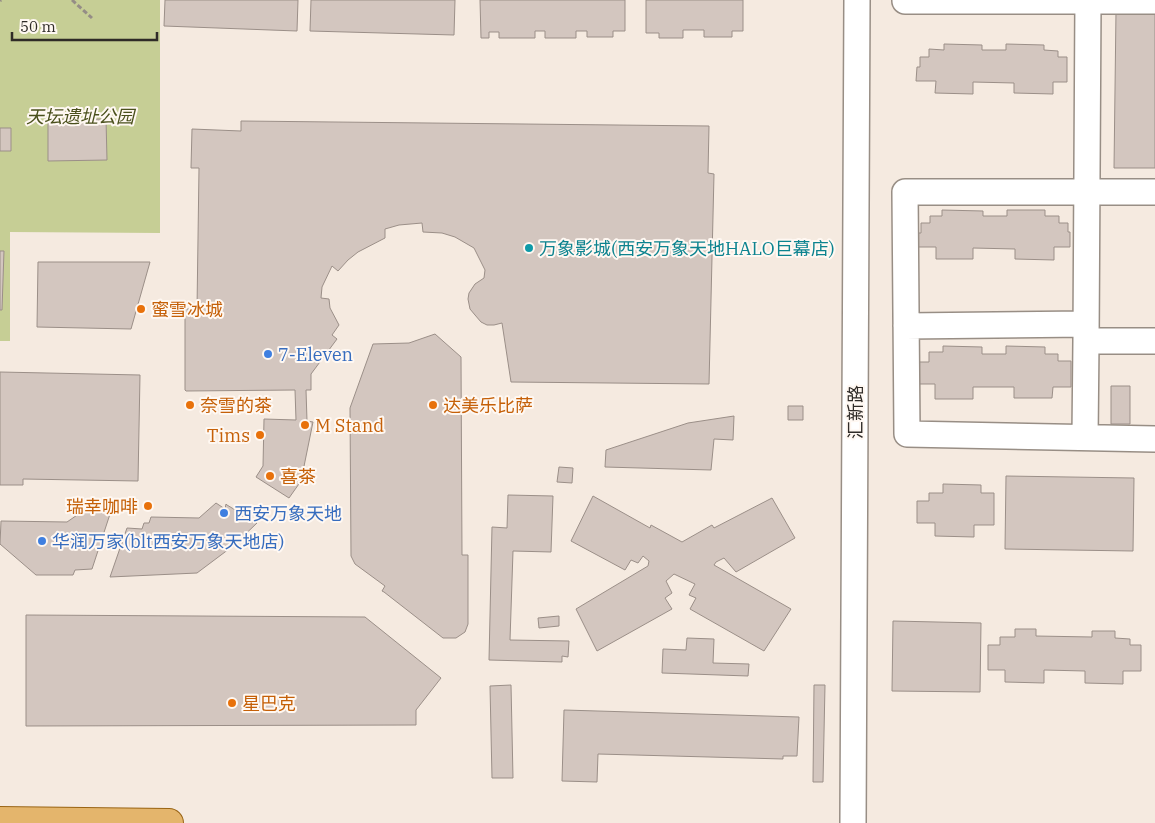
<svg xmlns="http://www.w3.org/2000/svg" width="1155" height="823" font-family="'IBM Plex Serif','Noto Sans SC',serif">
	<rect width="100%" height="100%" fill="#f5eae0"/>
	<path fill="#c6ce95" d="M0,0h160v233l-150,-1v109h-10z"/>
	<path fill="#d3c6bf" stroke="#9b8f88" d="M165,0h133l-1,31 -133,-5z
		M311,0h144l-1,35 -144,-4z
		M480,0h145v31h-12v6h-26v-6h-11v7h-31v-7h-10v7h-36v-6h-10v6h-8z
		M646,0h97v31h-11v6h-28v-7h-21v8h-24v-5h-13z
		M1116,11l39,1v156h-41z
		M944,44l38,1v5h24v-6l38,1v5l14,1v6h9v25h-14v12l-39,-1v-10l-41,-1v12l-38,-1 1,-12h-20l1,-14h3v-10h9v-8l15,1z
		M106,119l1,41 -59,1v-41z
		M241,121l468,5 -1,47 6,1 -5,210 -198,-2 -9,-59 -8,2h-7l-6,-3 -6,-7 -5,-6 -2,-10 1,-6 6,-9 9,-6 1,-8 -11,-22 -19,-11 -13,-4 -19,-1 -1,-9 -23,2 -14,4v9l-27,14 -10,8 -10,11 -6,-5 -10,21 -1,11 8,1 1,9 9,17 -7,10 5,4 -26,35v16h-5l1,31 6,1 -12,59 -12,17 -33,-21 7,-11 1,-47 32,1 -1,-30 -109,1 -1,-1v-81h12l2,-141h-8l1,-39 49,2z
		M0,128h11v23h-11z
		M942,210l41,1v5h24v-6h38v6h14v7h9v9h2v15h-16v13l-39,-1v-10l-42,-1v11h-37v-12h-19v-14h4v-10h9v-7h12z
		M0,251h4l-2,59h-2z
		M38,262h112l-19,67 -94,-2z
		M435,334l26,23 1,198h6v69l-3,8 -9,6h-13l-59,-46 -2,-1 3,-5 -30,-22 -4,-8 -1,-148 23,-64 36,-1z
		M943,346l39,1v7h24v-8l39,1v7h13v7h13v26h-18l-1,11h-38v-11h-41v12h-38v-15h-18v-22h12v-10h14z
		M0,372l140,3 -2,106 -115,-2v6h-23z
		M1111,386h19v38h-19z
		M788,406h15v14h-15z
		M734,416l-1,24 -19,-1 -3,31 -106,-3 1,-17 82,-27z
		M559,467l14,1 -1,15 -15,-1z
		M1006,476l128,2 -1,73 -128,-2z
		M943,484l38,1v8h13v32h-20v12l-39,-1v-13h-18v-22h12v-8h14z
		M508,495l45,1 -2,56 -38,-1 -3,89 59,1 -1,16 -6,-1v6l-73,-2 3,-133 15,1z
		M593,496l57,32 1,-3 31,17 30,-17 2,3 58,-30 23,40 -59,34 -12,-14 -8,4 -2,3 77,44 -27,42 -74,-42 6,-11 -7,-3 6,-11 -21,-10 -8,7 6,12 -7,5 7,11 -75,42 -21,-42 72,-43 1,-5 -6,-5 -5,7 -7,-3 -6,10 -54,-29z
		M216,503l9,6 1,-5 1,1 30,18 -24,23 -36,27 -87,4 17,-49 15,1 2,-6h5l2,-6 48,1z
		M83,511h28l-19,58 -17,1 -2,5h-37l-36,-31 1,-23 66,1z
		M26,615l339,2 76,61 -25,32v15l-390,1z
		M559,616v10l-20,2 -1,-10z
		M893,621l88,2 -1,69 -88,-1z
		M1015,629h21v7l56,1v-6h23v7l15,1v6h11v26h-18v13l-38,-1v-12l-41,-1v13l-39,-1v-12h-17v-25h12v-8h15z
		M687,638l27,1 -1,24 36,1 -1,12 -86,-3 1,-24 23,1z
		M511,685l2,93h-21l-2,-92z
		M814,685h11l-2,97h-10z
		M564,710l235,7 -2,39h-14v3l-185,-5 -1,28 -35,-1z"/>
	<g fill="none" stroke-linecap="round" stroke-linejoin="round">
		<defs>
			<path id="minor" d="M905,0v1h250
				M1088,0l-2,341h69
				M1155,192h-250l2,242 248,5
				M906,326l180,-2
				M1085,437l1,-96
				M853,823l4,-823"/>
			<path id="major" d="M0,821l169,2"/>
		</defs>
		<use href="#minor" stroke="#988e85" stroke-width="28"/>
		<use href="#major" stroke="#996414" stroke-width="30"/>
		<path stroke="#958d86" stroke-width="3" stroke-dasharray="5 2.5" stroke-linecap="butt" d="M72,0l20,18
			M0,1l1,-1"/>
		<use href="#minor" stroke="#fff" stroke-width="25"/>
		<use href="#major" stroke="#e4b56c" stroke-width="28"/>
	</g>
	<circle fill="#0f9aa8" stroke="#fff8f2" stroke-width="2" cx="529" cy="248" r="5"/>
	<g fill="#e8710a" stroke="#fff8f2" stroke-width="2">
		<circle cx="141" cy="309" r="5"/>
		<circle cx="190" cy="405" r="5"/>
		<circle cx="433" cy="405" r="5"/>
		<circle cx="305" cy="425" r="5"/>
		<circle cx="260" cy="435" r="5"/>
		<circle cx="270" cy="476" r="5"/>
		<circle cx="148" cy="506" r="5"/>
		<circle cx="232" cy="703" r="5"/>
	</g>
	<g fill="#3f7fe0" stroke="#fff8f2" stroke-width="2">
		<circle cx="268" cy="354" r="5"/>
		<circle cx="224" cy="513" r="5"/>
		<circle cx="42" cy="541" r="5"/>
	</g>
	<g text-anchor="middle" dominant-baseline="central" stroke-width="4" stroke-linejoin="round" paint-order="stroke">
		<g font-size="18" font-style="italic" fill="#4a501c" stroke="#fff8f2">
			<text x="80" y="116">天坛遗址公园</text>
		</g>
		<g font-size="18" fill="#0d838f" stroke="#fff8f2" text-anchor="start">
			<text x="539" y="248">万象影城(西安万象天地HALO巨幕店)</text>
		</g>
		<g font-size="18" fill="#c56008" stroke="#fff8f2" text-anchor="start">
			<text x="151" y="309">蜜雪冰城</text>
			<text x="200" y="405">奈雪的茶</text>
			<text x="443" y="405">达美乐比萨</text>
			<text x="315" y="425">M Stand</text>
			<text x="250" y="435" text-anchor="end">Tims</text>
			<text x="280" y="476">喜茶</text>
			<text x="138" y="506" text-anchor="end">瑞幸咖啡</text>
			<text x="242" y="703">星巴克</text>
		</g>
		<g font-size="18" fill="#366cbe" stroke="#fff8f2" text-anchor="start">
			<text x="278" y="354">7-Eleven</text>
			<text x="234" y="513">西安万象天地</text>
			<text x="52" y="541">华润万家(blt西安万象天地店)</text>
		</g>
		<g font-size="18" fill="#2f2b27" stroke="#fff8f2">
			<text transform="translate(855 412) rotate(-90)">汇新路</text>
		</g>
	</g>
	<path d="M12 32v8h145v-8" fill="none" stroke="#2f2b27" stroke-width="2.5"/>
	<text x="20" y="32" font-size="15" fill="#2f2b27" stroke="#fff8f2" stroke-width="4" paint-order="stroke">50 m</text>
</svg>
